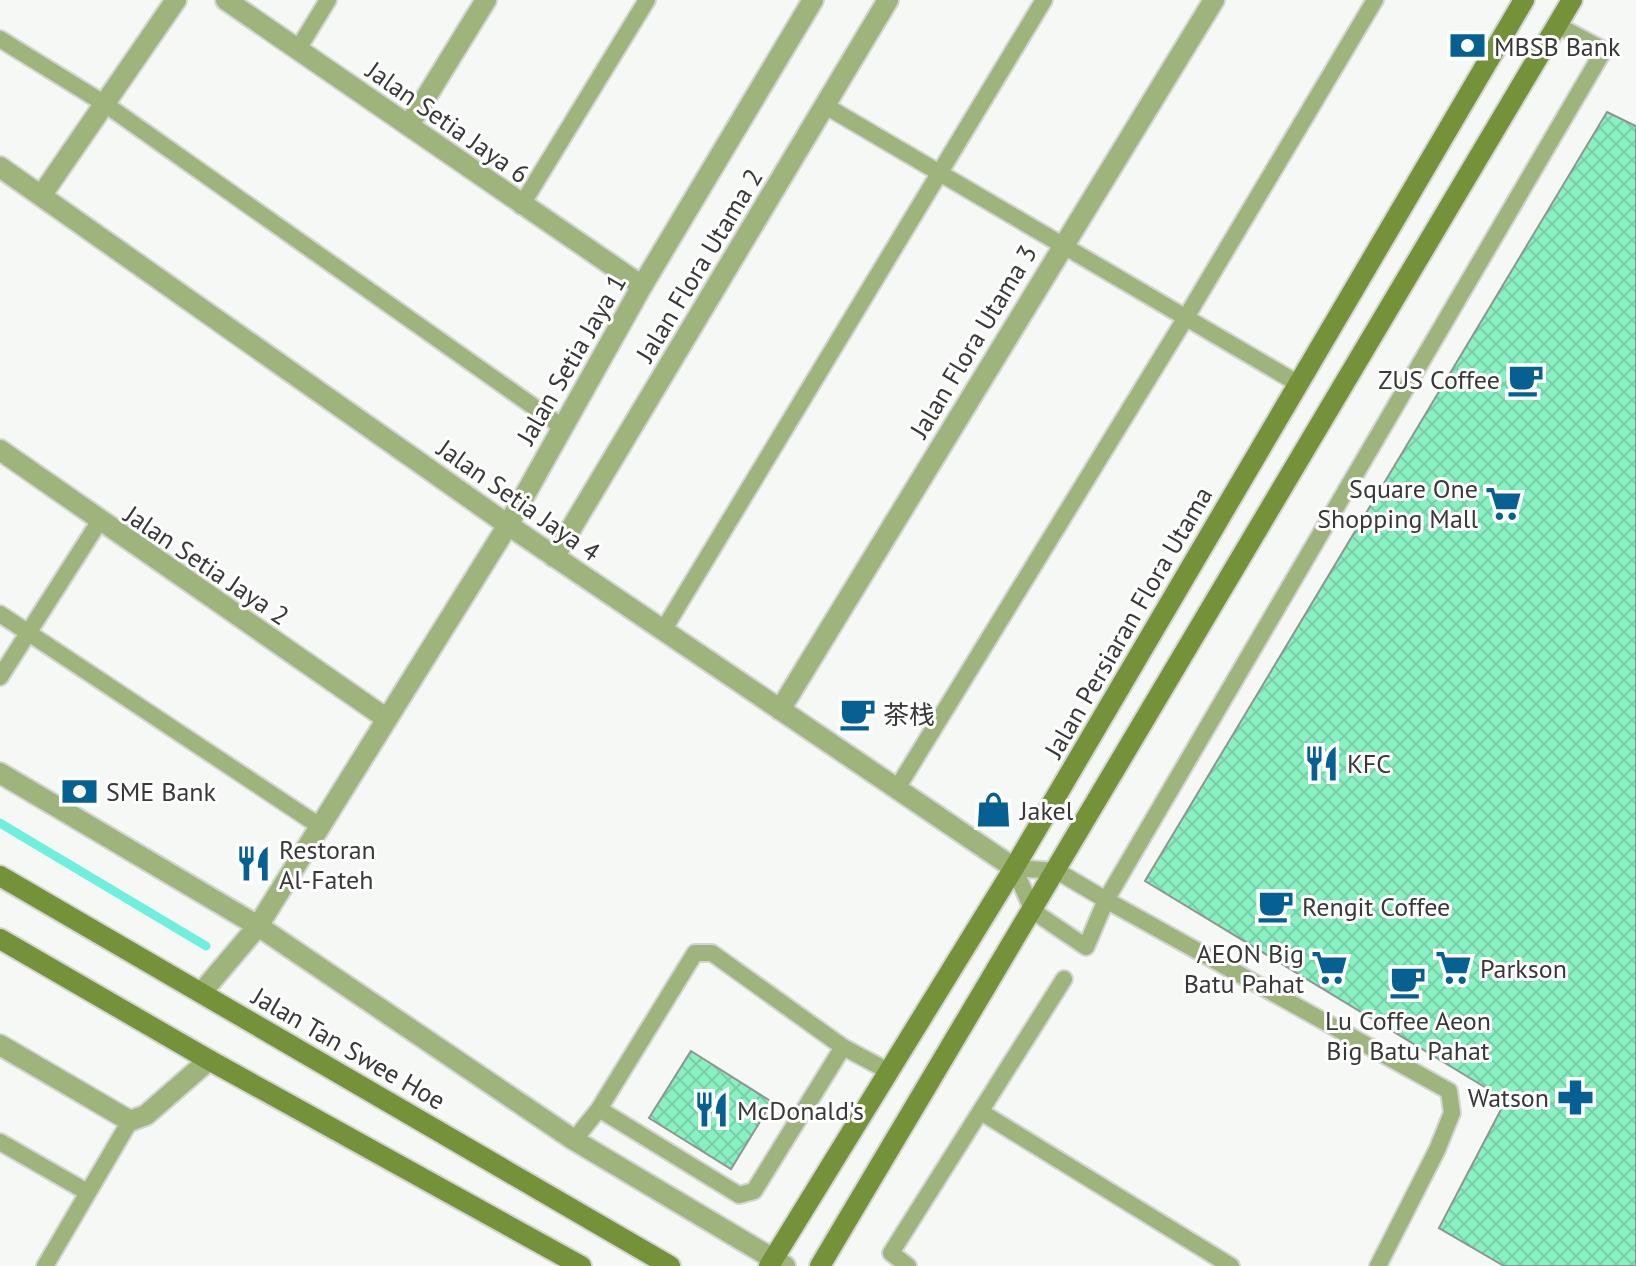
<svg xmlns="http://www.w3.org/2000/svg" width="1636" height="1266" font-family="'PT Sans','Noto Sans SC',sans-serif">
	<defs>
		<pattern id="building-cross-hatch" width="8" height="8" patternUnits="userSpaceOnUse" patternTransform="scale(2)"><rect width="8" height="8" fill="#89f0c2"/><path d="M0 0l8 8M0 8l8-8" fill="none" stroke="#77cfa7"/></pattern>
	</defs>
	<rect width="100%" height="100%" fill="#f5f8f5"/>
	<g fill="none" stroke-linecap="round" stroke-linejoin="round">
		<path stroke="#6fefdd" stroke-width="9" d="M0,823l206,123"/>
	</g>
	<path fill="url(#building-cross-hatch)" stroke="#909492" stroke-width="2" d="M1607,112l29,14v1140h-132l-65,-38 67,-128 -361,-219z
		M691,1051l81,51 -41,67 -82,-51z"/>
	<g fill="none" stroke-linecap="round" stroke-linejoin="round">
		<defs>
			<path id="lane" d="M0,39l105,65 456,322
				M298,49l30,-49
				M824,105l473,278
				M521,206l126,-206
				M0,614l321,213
				M664,629l380,-629
				M0,677l99,-155
				M896,790l289,-471 190,-319
				M599,1109l140,86 15,-4 89,-144
				M981,1112l250,154
				M574,1140l25,-31 96,-156h17l131,94 47,25
				M0,1142l87,50
				M45,1266l85,-145
				M908,1266l-17,-13 173,-274
				M1378,1266l59,-116 15,-37 -3,-22 -343,-191 -49,-29 -43,-3 19,43 53,36 20,-47 498,-850 -47,-25"/>
			<path id="street" d="M226,0l416,286
				M409,125l77,-125
				M0,167l508,358 506,343
				M41,196l135,-196
				M0,450l387,269
				M554,557l334,-557
				M780,710l434,-710
				M0,773l258,153 316,214 211,126
				M202,992l56,-66 250,-401 134,-239 171,-286
				M0,1045l130,76 16,-6 63,-55"/>
			<path id="secondary" d="M0,876l670,390
				M0,939l209,121 372,206
				M769,1266l245,-398 510,-868
				M820,1266l752,-1266"/>
		</defs>
		<use href="#lane" stroke="#d3d5d3" stroke-width="20"/>
		<use href="#street" stroke="#d3d5d3" stroke-width="24"/>
		<use href="#secondary" stroke="#d3d5d3" stroke-width="24"/>
		<use href="#lane" stroke="#9fb47d" stroke-width="16"/>
		<use href="#street" stroke="#9fb47d" stroke-width="20"/>
		<use href="#secondary" stroke="#75923a" stroke-width="20"/>
	</g>
	<defs>
		<symbol id="bank-bare" viewBox="-9 -9 18 18"><path d="M-6-4H6V4H-6ZM0-2.3a2.3 2.3 0 1 0 0 4.6a2.3 2.3 0 1 0 0-4.6Z" fill="#066192" stroke="#fff" stroke-width="2.5" paint-order="stroke"/></symbol>
		<symbol id="cafe-bare" viewBox="-9 -9 18 18"><path d="M-5.5-4.5H6V0H3Q3 3.5 0 3.5H-2.5Q-5.5 3.5-5.5 0ZM3-3.2v2h1.7v-2ZM-6 4.5H4V6H-6Z" fill="#066192" stroke="#fff" stroke-width="2.5" paint-order="stroke"/></symbol>
		<symbol id="supermarket-bare" viewBox="-9 -9 18 18"><path d="M-6-5.5h2.5l.6 2H6L4.5 2H-2.5L-4.4-4H-6ZM-1.5 3.2a1.3 1.3 0 1 0 .1 0ZM3 3.2a1.3 1.3 0 1 0 .1 0Z" fill="#066192" stroke="#fff" stroke-width="2.5" paint-order="stroke"/></symbol>
		<symbol id="restaurant-bare" viewBox="-9 -9 18 18"><path d="M-5-6h1v4h1v-4h1v4h1v-4h1v5L-1.5 .5V6h-2V.5L-5-1ZM5-6V6H3V1.5H1.5Q1.5-4 5-6Z" fill="#066192" stroke="#fff" stroke-width="2.5" paint-order="stroke"/></symbol>
		<symbol id="shop-bare" viewBox="-9 -9 18 18"><path d="M-5-2.5h2.3a2.7 3.5 0 0 1 5.4 0H5L5.5 6h-11ZM-1.5-2.5h3a1.5 2.3 0 0 0-3 0Z" fill="#066192" stroke="#fff" stroke-width="2.5" paint-order="stroke"/></symbol>
		<symbol id="pharmacy-bare" viewBox="-9 -9 18 18"><path d="M-2-6h4v4h4v4h-4v4h-4v-4h-4v-4h4Z" fill="#066192" stroke="#fff" stroke-width="2.5" paint-order="stroke"/></symbol>
	</defs>
	<g fill-rule="evenodd">
		<use href="#bank-bare" x="1442" y="20" width="51" height="51"/>
		<use href="#cafe-bare" x="1500" y="354" width="51" height="51"/>
		<use href="#supermarket-bare" x="1478" y="478" width="51" height="51"/>
		<use href="#cafe-bare" x="832" y="688" width="51" height="51"/>
		<use href="#restaurant-bare" x="1296" y="738" width="51" height="51"/>
		<use href="#bank-bare" x="54" y="766" width="51" height="51"/>
		<use href="#shop-bare" x="968" y="784" width="51" height="51"/>
		<use href="#restaurant-bare" x="228" y="838" width="51" height="51"/>
		<use href="#cafe-bare" x="1250" y="880" width="51" height="51"/>
		<use href="#supermarket-bare" x="1304" y="942" width="51" height="51"/>
		<use href="#supermarket-bare" x="1428" y="942" width="51" height="51"/>
		<use href="#cafe-bare" x="1382" y="956" width="51" height="51"/>
		<use href="#pharmacy-bare" x="1550" y="1072" width="51" height="51"/>
		<use href="#restaurant-bare" x="686" y="1084" width="51" height="51"/>
	</g>
	<g text-anchor="middle" dominant-baseline="central" stroke-width="6" stroke-linejoin="round" paint-order="stroke">
		<g font-size="26" fill="#373837" stroke="#fff" text-anchor="start">
			<text x="1494" y="46">MBSB Bank</text>
			<text x="1500" y="379" text-anchor="end">ZUS Coffee</text>
			<text x="1478" y="488" text-anchor="end">Square One<tspan x="1478" dy="30">Shopping Mall</tspan></text>
			<text x="883" y="714">茶栈</text>
			<text x="1347" y="763">KFC</text>
			<text x="106" y="791">SME Bank</text>
			<text x="1020" y="810">Jakel</text>
			<text x="279" y="849">Restoran<tspan x="279" dy="30">Al-Fateh</tspan></text>
			<text x="1302" y="906">Rengit Coffee</text>
			<text x="1304" y="953" text-anchor="end">AEON Big<tspan x="1304" dy="30">Batu Pahat</tspan></text>
			<text x="1480" y="968">Parkson</text>
			<text x="1408" y="1020" text-anchor="middle">Lu Coffee Aeon<tspan x="1408" dy="30">Big Batu Pahat</tspan></text>
			<text x="1549" y="1097" text-anchor="end">Watson</text>
			<text x="737" y="1110">McDonald's</text>
		</g>
		<g font-size="26" fill="#373837" stroke="#fff">
			<text transform="translate(448 122) rotate(35)">Jalan Setia Jaya 6</text>
			<text transform="translate(699 265) rotate(-59)">Jalan Flora Utama 2</text>
			<text transform="translate(973 341) rotate(-59)">Jalan Flora Utama 3</text>
			<text transform="translate(571 359) rotate(-60)">Jalan Setia Jaya 1</text>
			<text transform="translate(519 500) rotate(35)">Jalan Setia Jaya 4</text>
			<text transform="translate(207 565) rotate(34)">Jalan Setia Jaya 2</text>
			<text transform="translate(1128 622) rotate(-60)">Jalan Persiaran Flora Utama</text>
			<text transform="translate(349 1048) rotate(30)">Jalan Tan Swee Hoe</text>
		</g>
	</g>
</svg>
